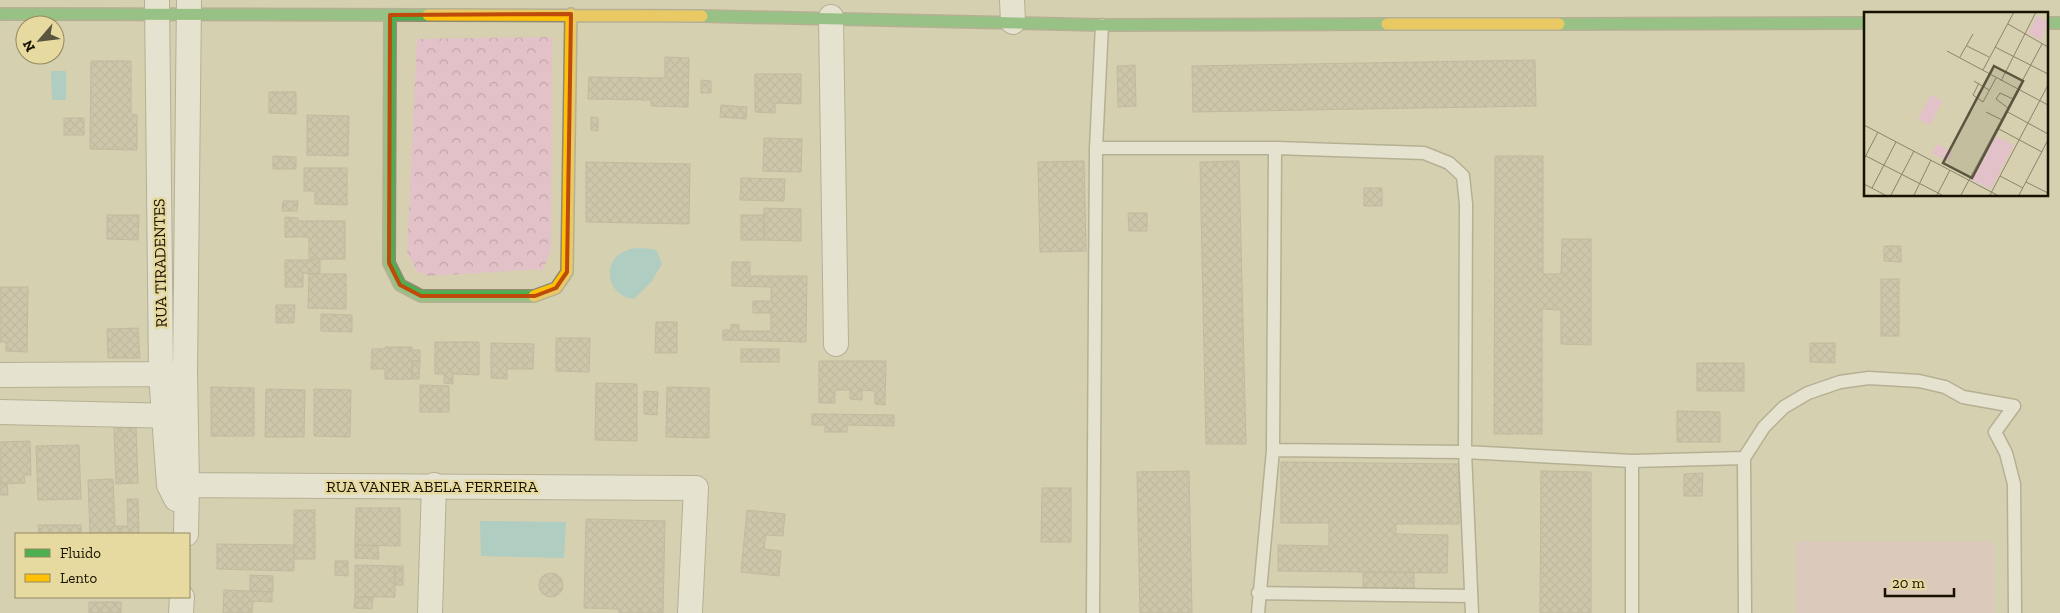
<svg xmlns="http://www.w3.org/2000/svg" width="2060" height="613" font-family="'Zilla Slab',serif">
	<defs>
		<pattern id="park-crowns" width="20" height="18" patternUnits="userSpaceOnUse" patternTransform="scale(1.25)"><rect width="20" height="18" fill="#e3c1c8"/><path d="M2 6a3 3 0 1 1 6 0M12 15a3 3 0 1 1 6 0" fill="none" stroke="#c2a5aa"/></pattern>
		<pattern id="building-cross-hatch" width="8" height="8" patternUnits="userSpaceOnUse" patternTransform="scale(1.25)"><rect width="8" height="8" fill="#c3baa2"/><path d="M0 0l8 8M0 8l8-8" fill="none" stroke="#a79f8a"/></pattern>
	</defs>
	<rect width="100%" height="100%" fill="#d6d0b0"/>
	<path fill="#e3c1c8" d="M1796,541h198v72h-198z"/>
	<path fill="url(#park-crowns)" d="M552,37l-1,213 -9,23 -2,-4 -112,7 -11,-5 -10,-19 10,-213z"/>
	<path fill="#82cad4" d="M51,71h15v29h-14z
		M652,249l5,2 5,13 -11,18 -17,17c-28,-3 -34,-40 -6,-49 7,-3 17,-1 24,-1z
		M480,521l86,1 -2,36 -83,-2z"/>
	<path fill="url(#building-cross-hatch)" stroke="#a8a088" d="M665,57l24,1 -1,49 -37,-1v-6l-63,-1 1,-22 76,1z
		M1535,60l1,46 -343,6 -1,-46z
		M91,61h40v53l6,1v35l-47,-1z
		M1135,65l1,41 -18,1 -1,-41z
		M755,74h46v30l-26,-1v10l-20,-1z
		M701,80l10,1v12h-10z
		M269,92h27v22l-27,-1z
		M721,105l26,2 -1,12 -26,-2z
		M307,115l42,1 -1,40 -41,-1z
		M591,117l7,1v13l-7,-1z
		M64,118h20v17h-20z
		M764,138l38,1 -1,33 -38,-1z
		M273,156l23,1v12h-23z
		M1495,156h48v118h18l1,-35h29v106l-30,-1v-34l-19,-1v125h-48z
		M1084,161l2,90 -46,1 -2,-90z
		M1239,161l7,283h-40l-6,-282z
		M586,162l104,2 -1,60 -103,-2z
		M304,168h43v37l-32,-1v-13h-11z
		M741,178l44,1 -1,22 -44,-1z
		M1364,188h18v18h-18z
		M283,201h15l-1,10h-15z
		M764,208l37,1v32l-37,-1z
		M1128,213h19v18h-18z
		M107,215h32l-1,25 -31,-1z
		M741,215h23v25h-23z
		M285,217l13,1v3h47v38h-36v-22h-24z
		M1884,246h17v16l-17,-1z
		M285,260h35v14l-17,-1v14h-18z
		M732,262h18v14h57l-1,66 -83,-2v-10h8v-6l8,1v6h32v-18h-18v-12h18v-14l-39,-1z
		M309,274h37v35l-38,-1z
		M1881,279h18v57h-18z
		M0,287h28l-1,65 -21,-1v-9h-6z
		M276,305h19l-1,18h-18z
		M321,314l31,1v17l-31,-1z
		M656,322h21v31h-22z
		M138,328l2,30h-32l-1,-29z
		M556,338h34l-1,34 -33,-1z
		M435,342h44v33l-26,-1v10l-9,-1v-9h-9z
		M491,343l43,1 -1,25h-26v10l-16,-1z
		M1810,343h25v20l-25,-1z
		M385,347h27v3h8v11h-8v18h-27v-10h-14l1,-20h14z
		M741,349h38v13h-38z
		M412,361h8l-1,18h-7z
		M819,361h67l-1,44 -10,-1v-13l-13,-1v10l-12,-1v-9h-15v13h-16z
		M1697,363h47v28h-47z
		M596,383l41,1v57l-42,-1z
		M420,385l29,1v26h-29z
		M211,387l43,1v48h-43z
		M667,387l42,1v50l-43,-1z
		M266,389l39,1 -1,47h-39z
		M314,389l37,1 -1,47 -36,-1z
		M644,391l14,1 -1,23 -13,-1z
		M1677,411l43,1v30h-43z
		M812,414l82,1v11l-47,-1v7h-22v-7h-13z
		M114,428h22l2,55 -22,1z
		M30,441l1,34h-7l1,8 -25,1v-42z
		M79,445l2,54 -43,1 -2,-54z
		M1281,462l178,2v60h-63v10l52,1 -1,38 -169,-2v-26l51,1v-23h-48z
		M1189,471l3,142h-52l-3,-141z
		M1541,471l50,1v141h-51z
		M1703,473l-1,23h-18v-22z
		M113,479l2,47h13l-1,-27h11l1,35h-49l-2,-54z
		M0,483h7l1,12h-8z
		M1042,488h29v54h-30z
		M356,508h44v38l-45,-1z
		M294,510h21v49h-21z
		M747,510l38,4 -2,22 -17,-1 -2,14 17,2 -2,25 -38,-4z
		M586,519l79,2 -2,92h-44v-4l-35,-1z
		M38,525h43v9h-42z
		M217,544l77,1v26l-77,-2z
		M355,545l23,1 1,13 -24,-1z
		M335,561h13v15l-13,-1z
		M355,565l40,1v31h-40z
		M395,566h8v19h-8z
		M1363,572h51v18l-51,-1z
		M539 585a12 12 0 1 1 24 0a12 12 0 1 1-24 0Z
		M250,575l23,1v16l-23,-1z
		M224,590l48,2v10l-19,-1 -1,12h-29z
		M355,597h18l-1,12 -18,-1z
		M89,602h32v11h-32z"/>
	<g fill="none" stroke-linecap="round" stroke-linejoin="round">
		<defs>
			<path id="lane" d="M1096,148h179l149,5 25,10 14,13 3,28 -1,248 7,161
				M1273,450l192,2 167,9 112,-3
				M1258,593l213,3
				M1093,613l3,-465 6,-123
				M1258,613l15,-163 2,-302
				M1632,613v-152
				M1745,613l-1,-155 20,-31 20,-20 24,-14 32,-11 29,-4 50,3 26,6 18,10 51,9 -19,26 11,21 8,31 1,129"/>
			<path id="street" d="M157,0l4,374 8,111 7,14
				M1012,0l1,22
				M831,17l5,327
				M0,375l176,-1
				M0,412l178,4
				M169,485l527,3 -6,125
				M186,534l1,-50 -2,-110 4,-374
				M181,613l1,-16
				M430,613l4,-128"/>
			<path id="fast" d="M0,14l428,1
				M390,15l-1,248 11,22 21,11h113
				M702,16l400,9 285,-1
				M2046,23h14
				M1559,24l306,-1"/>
			<path id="slow" d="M428,15l274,1
				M1387,24h172
				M534,296l22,-8 11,-16 4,-258"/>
		</defs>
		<use href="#lane" stroke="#8f8a71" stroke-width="15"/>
		<use href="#street" stroke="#8f8a71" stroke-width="26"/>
		<use href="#fast" stroke="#8f8a71" stroke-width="14"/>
		<use href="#slow" stroke="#8f8a71" stroke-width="14"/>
		<use href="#lane" stroke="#f9f8f3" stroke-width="12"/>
		<use href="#street" stroke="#f9f8f3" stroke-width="24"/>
		<use href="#fast" stroke="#4caf50" stroke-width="11"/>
		<use href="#slow" stroke="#ffc107" stroke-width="11"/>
	</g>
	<path d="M0 0H2060V613H0ZM571,14l-4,258 -11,16 -21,8h-114l-21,-11 -11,-22 1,-248z" fill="#d6d0b0" fill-opacity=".55" fill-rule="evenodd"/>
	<path fill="none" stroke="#be4b0a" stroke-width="4" stroke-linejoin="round" d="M571,14l-4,258 -11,16 -21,8h-114l-21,-11 -11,-22 1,-248z"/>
	<g text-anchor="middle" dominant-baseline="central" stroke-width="5" stroke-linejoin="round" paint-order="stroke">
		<g font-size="16" fill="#171300" stroke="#e6daa0">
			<text transform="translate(160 263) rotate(-91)">RUA TIRADENTES</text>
			<text x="432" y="486">RUA VANER ABELA FERREIRA</text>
		</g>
	</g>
	<g transform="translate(1864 12)">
		<rect width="184" height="184" fill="#d6d0b0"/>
		<path d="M173,4l11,6 -7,18 -13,-7zM67,83l11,6 -12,24 -12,-6zM131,124l19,9 -23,44 -20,-9zM73,132l16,8 -5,10 -16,-9z" fill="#e3c1c8"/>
		<path fill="none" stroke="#8a846a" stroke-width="1" d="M144,12l40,23M103,34l22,11M131,35l53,27M83,39l101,54M96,45l13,-23M119,58l31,-58M110,69l15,9M137,69l35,-69M115,71l-6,12 10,7 13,-24M144,96l-12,-9 4,-6 13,6M142,99l42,23M122,100l16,8M0,113l133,70M133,116l45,24M0,143l78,40M0,147l14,-27M136,164l23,12M162,170l22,11M0,172l21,11M8,176l24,-46M27,183l23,-44M50,183l17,-35M73,183l13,-25M97,183l81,-151M126,183l58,-110M155,183l29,-55"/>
		<path fill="#5a553e" fill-opacity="0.15" stroke="#5a553e" stroke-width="2.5" d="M130,54l29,15 -51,97 -29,-15z"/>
		<rect width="184" height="184" fill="none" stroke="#171300" stroke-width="2.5"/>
	</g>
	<rect x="15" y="533" width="175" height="65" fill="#e6daa0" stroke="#938a60"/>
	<rect x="25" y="549" width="25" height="8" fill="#4caf50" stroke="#938a60"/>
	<text x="60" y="558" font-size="15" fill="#171300">Fluido</text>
	<rect x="25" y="574" width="25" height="8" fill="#ffc107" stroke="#938a60"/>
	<text x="60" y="583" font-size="15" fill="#171300">Lento</text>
	<g transform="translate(40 40) rotate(242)"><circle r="24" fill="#e6daa0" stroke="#938a60"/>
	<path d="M0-4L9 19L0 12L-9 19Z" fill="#5a553e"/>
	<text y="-8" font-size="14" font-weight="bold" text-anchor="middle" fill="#171300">N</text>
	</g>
	<path d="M1885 588v8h69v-8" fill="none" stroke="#171300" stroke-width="2.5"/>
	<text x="1892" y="588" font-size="15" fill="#171300" stroke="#e6daa0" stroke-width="4" paint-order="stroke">20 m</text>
</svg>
